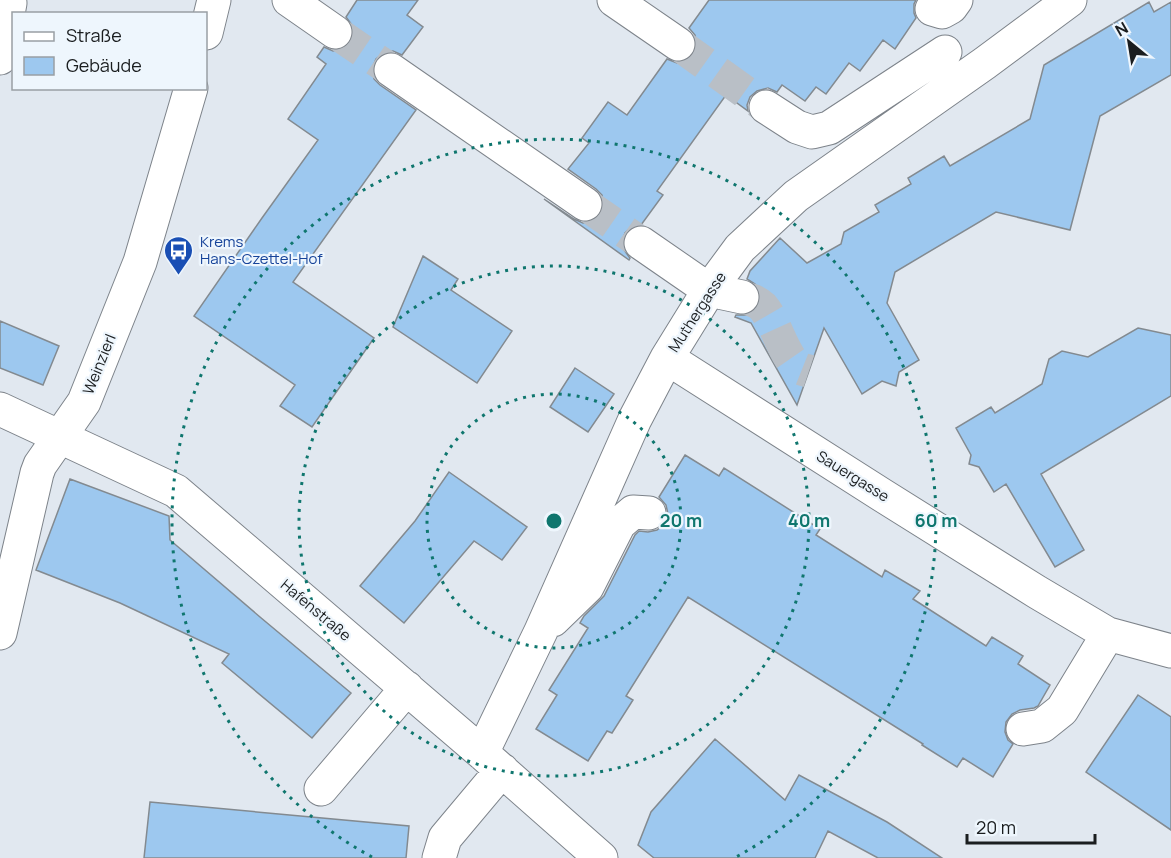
<svg xmlns="http://www.w3.org/2000/svg" width="1171" height="858" font-family="Manrope,sans-serif">
	<rect width="100%" height="100%" fill="#e1e8f0"/>
	<path fill="#9dc8ef" stroke="#838a90" stroke-width="1.5" d="M357,0h61l-11,15 16,12 -21,28 -9,-4 -9,2 -8,6 -4,10 2,10 6,6 36,25 -123,172 81,56 -62,89 -32,-21 15,-21 -101,-69 68,-98 56,-78 -30,-21 38,-55 -9,-7 7,-10 9,4 9,-2 9,-7 3,-8 -2,-9 -6,-8z
		M709,0h207l-2,4v9l2,5 -21,31 -12,-9 -23,31 -11,-8 -23,31 -10,-7 -11,14 -23,-16 -5,7 -9,-4 -11,3 -7,6 -3,8 1,6 -22,-16 -69,96 6,4 -22,30 -9,1 -7,7 -3,9 2,8 6,8 -1,2 -85,-61 30,20 9,4 9,-2 8,-6 4,-9 -2,-11 -6,-6 -28,-20 21,-26 -7,-5 26,-36 19,13 40,-56 10,4 9,-2 7,-6 4,-10 -2,-10 -6,-7z
		M1149,2l5,10 17,-10v73l-71,41 -30,114 -74,-18 -101,60 -8,31 32,57 -20,12 -3,14 -14,-5 -20,13 -38,-66 -27,77 -46,-82 -16,-6 1,-2h12l8,-6 4,-8v-10l-5,-7 -8,-5 3,-8 30,-33 27,25 34,-19 3,-12 35,-20 -4,-7 36,-21 -3,-6 36,-22 6,10 80,-47 14,-54z
		M423,256l35,23 -7,11 61,41 -35,52 -84,-56z
		M0,321l59,25 -16,39 -43,-17z
		M1138,328l33,7v61l-130,78 43,76 -29,17 -49,-83 -12,8 -15,-25 -10,-3 2,-9 -15,-27 35,-21 4,6 47,-29 7,-25 13,-8 26,6z
		M575,368l39,26 -26,38 -38,-25z
		M685,455l34,21 5,-8 96,61 -4,6 66,42 3,-7 35,21 -7,8 73,47 6,-9 31,19 -5,8 32,21 -12,21 -4,2 -14,2 -8,4 -6,8 -1,10 3,8 5,4 -20,33 -30,-19 -6,9 -35,-22 1,-1 -235,-147 -62,99 7,4 -21,33 -5,-2 -19,30 -52,-32 21,-34 -8,-5 39,-62 -8,-5 4,-7 20,-20 31,-61 4,-4 9,1 9,-2 8,-7 3,-9 -2,-9 -7,-8z
		M449,472l78,55 -25,33 -28,-19 -70,82 -44,-37 55,-65z
		M70,479l99,37 1,24 90,77 91,76 -39,45 -90,-75 7,-9 -109,-51 -84,-33z
		M1138,695l33,22v113l-85,-58z
		M715,739l70,61 14,-25 88,47 55,36h-64l-50,-27 -13,27h-161l-16,-13 13,-33z
		M150,802l259,24 -3,32h-262z"/>
	<g fill="none" stroke-linecap="round" stroke-linejoin="round">
		<path stroke="#b9bfc6" stroke-width="33" stroke-dasharray="33 16" stroke-linecap="butt" d="M335,32l56,38
			M678,44l88,63
			M585,204l56,39
			M742,297c7,2 15,4 21,10 13,15 21,52 37,61 2,2 6,2 9,3"/>
		<defs>
			<path id="minor" d="M289,0l46,32
				M614,0l64,44
				M932,9l10,3 9,-5 5,-7
				M206,33l8,-33
				M0,58l10,-55
				M391,70l194,134
				M766,107l31,20 15,5 17,-4 116,-76
				M641,243l68,47 33,7
				M667,358l215,137 155,97 71,42 63,17
				M0,409l176,82 306,262 119,105
				M553,620l34,-33 32,-63 14,-12 16,1
				M0,633l37,-160 3,-8 44,-63 56,-140 51,-174
				M1023,729l19,-3 20,-16 46,-76
				M482,753l59,-122 94,-212 32,-61 42,-68 31,-42 56,-52 189,-133 85,-63
				M321,789l86,-101
				M439,858l6,-20 57,-68"/>
		</defs>
		<use href="#minor" stroke="#7d838a" stroke-width="35"/>
		<use href="#minor" stroke="#fff" stroke-width="33"/>
	</g>
	<g fill="none" stroke="#0f766e" stroke-width="3" stroke-dasharray="3 6">
		<circle cx="554" cy="521" r="127"/>
		<circle cx="554" cy="521" r="255"/>
		<path d="M372 857A382 382 0 1 1 736 857"/>
	</g>
	<defs>
		<symbol id="bus-pin" viewBox="-11 -11 22 30"><path d="M0 17L-7.5 6A9.5 9.5 0 1 1 7.5 6Z" fill="#1a4fb4" stroke="#eef6fd"/><path d="M-5-6H5V4H4V6H2V4H-2V6H-4V4H-5ZM-3.5-4V0h7V-4ZM-3.5 1.2v1.5H-2V1.2ZM2 1.2v1.5H3.5V1.2Z" fill="#fff"/></symbol>
	</defs>
	<g fill-rule="evenodd">
		<use href="#bus-pin" x="162" y="234" width="33" height="45"/>
	</g>
	<g text-anchor="middle" dominant-baseline="central" stroke-width="4.5" stroke-linejoin="round" paint-order="stroke">
		<g font-size="15" fill="#164399" stroke="#eef6fd" text-anchor="start">
			<text x="200" y="241">Krems<tspan x="200" dy="17">Hans-Czettel-Hof</tspan></text>
		</g>
		<g font-size="15" fill="#1a1d1f" stroke="#eef6fd">
			<text transform="translate(697 312) rotate(-57)">Muthergasse</text>
			<text transform="translate(99 364) rotate(-68)">Weinzierl</text>
			<text transform="translate(853 476) rotate(32)">Sauergasse</text>
			<text transform="translate(316 610) rotate(40)">Hafenstraße</text>
		</g>
	</g>
	<circle cx="554" cy="521" r="9" fill="#0f766e" stroke="#eef6fd" stroke-width="3"/>
	<g font-size="18" text-anchor="middle" font-weight="bold" fill="#0f766e" stroke="#eef6fd" stroke-width="4.5" stroke-linejoin="round" paint-order="stroke">
		<text x="681" y="527">20 m</text>
		<text x="809" y="527">40 m</text>
		<text x="936" y="527">60 m</text>
	</g>
	<rect x="12" y="12" width="195" height="78" fill="#eef6fd" stroke="#999fa4" stroke-width="1.5"/>
	<rect x="24" y="32" width="30" height="9" fill="#ffffff" stroke="#999fa4" stroke-width="1.5"/>
	<text x="66" y="42" font-size="18" fill="#1a1d1f">Straße</text>
	<rect x="24" y="57" width="30" height="18" fill="#9dc8ef" stroke="#999fa4" stroke-width="1.5"/>
	<text x="66" y="72" font-size="18" fill="#1a1d1f">Gebäude</text>
	<g transform="translate(1129 42) rotate(330)" stroke="#eef6fd" stroke-width="4.5" paint-order="stroke">
	<path d="M0-4.5L10 22L0 15L-10 22Z" fill="#1a1d1f"/>
	<text y="-9" font-size="16" font-weight="bold" text-anchor="middle" fill="#1a1d1f">N</text>
	</g>
	<path d="M967 834v9h128v-9" fill="none" stroke="#1a1d1f" stroke-width="3"/>
	<text x="976" y="834" font-size="18" fill="#1a1d1f" stroke="#eef6fd" stroke-width="4.5" paint-order="stroke">20 m</text>
</svg>
